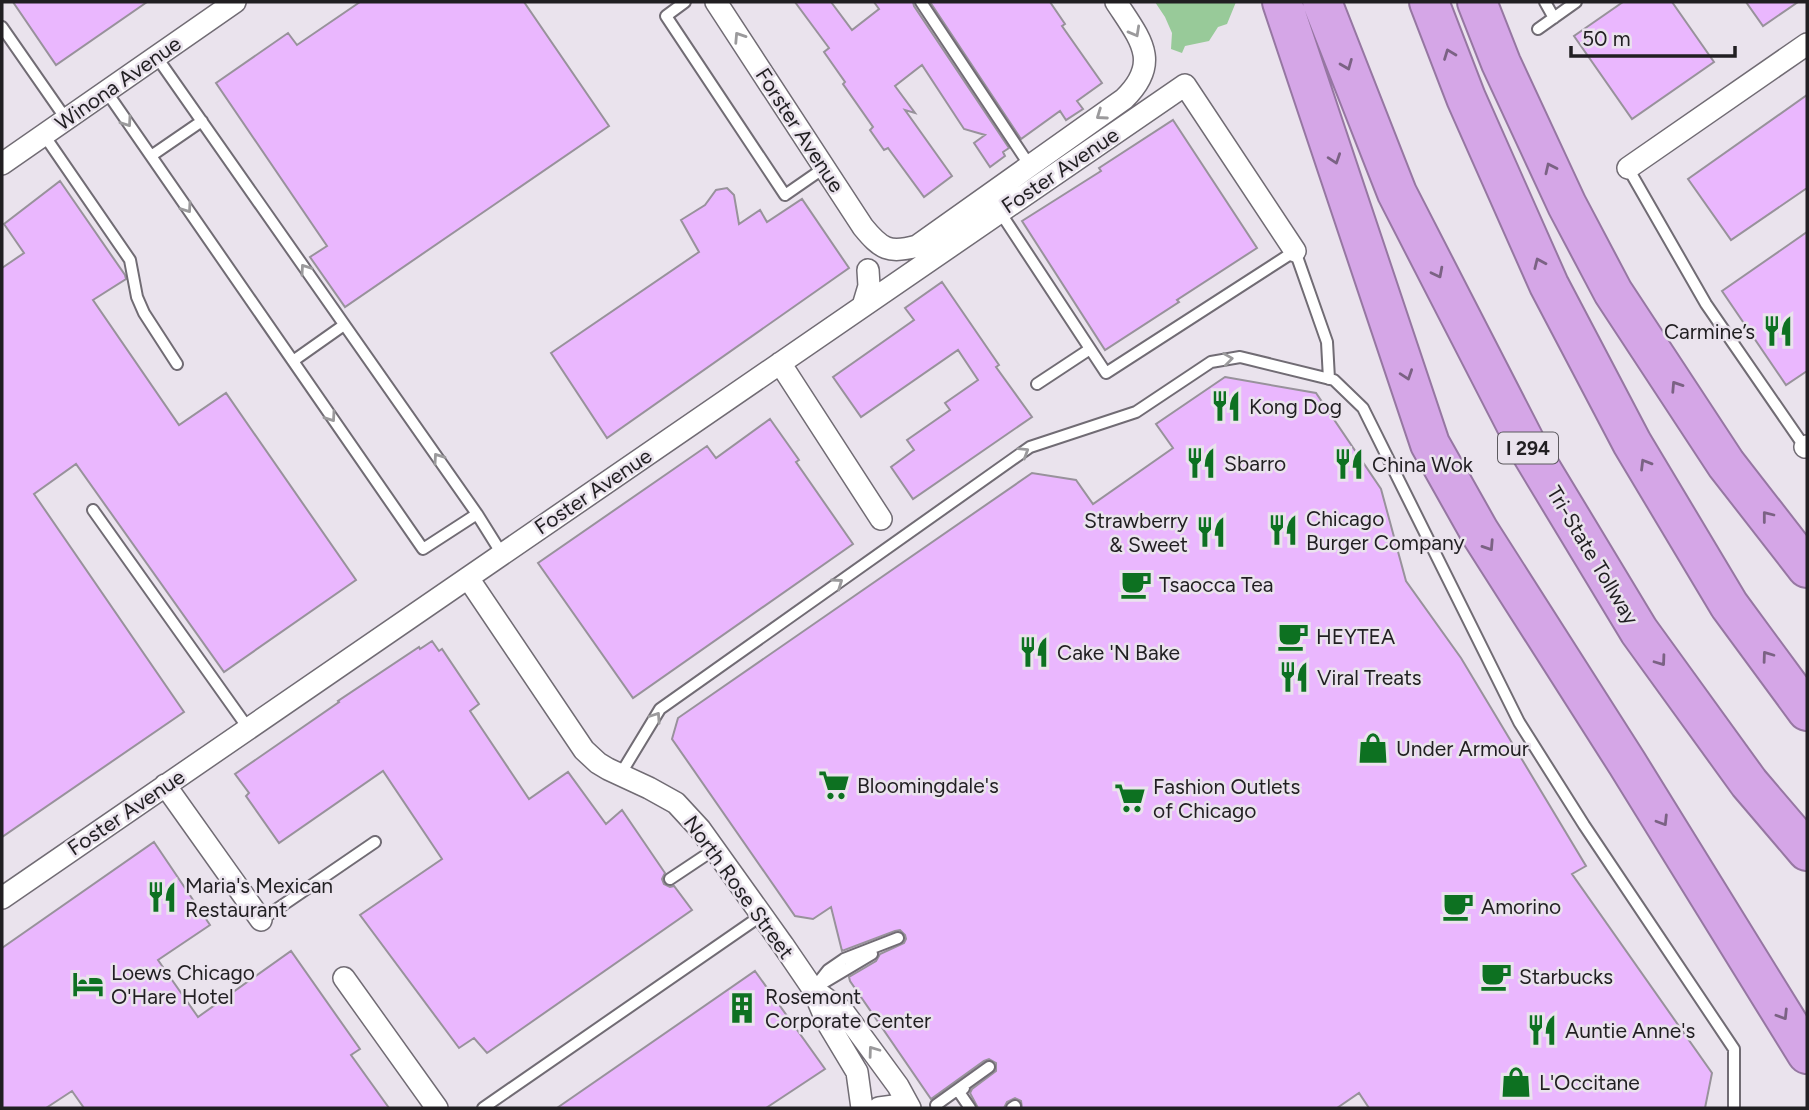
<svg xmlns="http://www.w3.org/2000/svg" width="1809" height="1110" font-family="Figtree,sans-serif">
	<rect width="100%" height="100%" fill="#eae3ed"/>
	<path fill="#98ca99" d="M1155,2h81l-9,22 -9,3 -9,14 -24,5 -3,7 -11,-4 1,-16 -7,-16z"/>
	<path fill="#eab7fe" stroke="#98929b" stroke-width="2" d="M13,2h134l-91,63z
		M360,2h164l85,124 -264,181 -35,-50 17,-11 -111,-163 72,-50 9,12z
		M795,2h36l21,28 27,-21 -5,-7h39l1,4 95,142 -6,4 2,4 -15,11 -16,-24 11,-8 -21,-6 -42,-64 -27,21 20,27 -10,-3 47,66 -28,21 -36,-49 -4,2 -14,-20 3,-3 -30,-43 2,-2 -21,-30 5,-4z
		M930,2h120l15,22 -3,2 40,57 -25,18 6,8 -17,11 -6,-9 -39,28z
		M1623,2h49l42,60 -82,57 -58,-83z
		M1746,2h52l-35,24z
		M1807,95v93l-76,52 -43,-61z
		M1173,120l84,128 -80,52 2,2 -74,48 -83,-129 79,-50 -2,-3z
		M60,181l65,94 1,4 -33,21 86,125 47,-32 130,187 -132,92 -148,-208 -42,30 150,218 -182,125v-569l22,-15 -20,-29z
		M727,188l7,7 5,29 21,-14 7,12 35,-23 47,69 -242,170 -56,-85 148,-101 -18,-32 24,-15 11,-15z
		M1807,232v139l-21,14 -64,-94z
		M942,282l57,83 -3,2 36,50 -119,82 -22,-32 23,-17 -7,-10 43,-30 -5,-7 33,-23 -20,-30 -97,67 -28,-40 81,-57 -9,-12z
		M1225,377l91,16 65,96 25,92 55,77 125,208 -14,8 140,199 -7,35h-336l-10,-15 -22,15h-315l-1,-7 -6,-3 -8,4 -3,6h-26l-8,-15 2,-4 24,-18v-8l-7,-4 -5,2 -53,38 -81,-118 -1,-4 27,-16 4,-7 24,-11 2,-4 -1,-4 -5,-5 -5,1 -53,20 -11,-44 -18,12 -18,-3 -123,-177 6,-21 354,-245 44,7 17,24 80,-56 -17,-24z
		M770,419l29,41 -3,2 57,82 -220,154 -95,-135 169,-117 9,12z
		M432,641l7,10 3,-2 37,55 -9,7 59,88 39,-27 38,52 16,-14 43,63 -3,6 2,5 6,3 4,-1 18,24 -205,143 -13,-15 -15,10 -99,-133 82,-56 -59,-88 -104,72 -33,-47 3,-3 -14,-19 104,-72 -1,-1 81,-54 1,2z
		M154,842l56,83 -52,35 40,57 93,-66 69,98 -9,6 38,53h-305l-12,-17 -26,17h-44v-160z
		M755,971l70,98 -59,39h-209z"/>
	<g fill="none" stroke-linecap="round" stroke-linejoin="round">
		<defs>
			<path id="lane" d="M685,2l-19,14 119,179 39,-27
				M921,2l109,164
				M1545,2l9,16
				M2,27l64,92
				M1538,29l38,-27
				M156,56l321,458 25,40
				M106,91l317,458 54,-35
				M44,135l86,125 7,37 7,16 33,51
				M151,156l51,-35
				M1628,168l78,136 100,145
				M1000,212l106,161 189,-122 32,91 2,37
				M293,361l51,-36
				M1037,384l53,-35
				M93,510l155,218
				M620,775l40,-66 370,-262 106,-35 75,-50 29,-5 94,23 29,28 156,314 65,103 150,224v59
				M670,879l45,-30
				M261,920l114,-78
				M820,985l52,-31
				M813,989l15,-19 16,-11 54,-21
				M964,1088l-5,4 11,16
				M936,1105l53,-38
				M483,1108l279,-193
				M1012,1108l3,-2"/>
			<path id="street" d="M716,2l147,225c18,22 26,27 54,19l207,-147c38,-37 16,-60 -8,-97
				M2,164l233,-162
				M1628,168l179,-124
				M863,306l6,-20 -1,-16
				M780,363l101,156
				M1805,447l2,-1
				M468,578l116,172 14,13 10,6 41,19 27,15 24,26 83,116 30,44 14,33 30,50 5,36
				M165,785l96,135
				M2,898l1183,-813 110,166
				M344,978l93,130
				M814,990l29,21 55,75 12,22
				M879,1108l15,-2 11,2"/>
			<path id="highway" d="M1282,2l148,442 49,87 148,232 180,291
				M1322,2l75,191 129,251 113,187 110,152 58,68
				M1429,2l37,96 83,187 83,158 97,162 78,106
				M1477,2l24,61 66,142 46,87 113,172 81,104"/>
		</defs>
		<use href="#lane" stroke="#716c74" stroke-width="14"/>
		<use href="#street" stroke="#716c74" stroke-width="24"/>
		<use href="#highway" stroke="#9677a2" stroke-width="42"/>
		<use href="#lane" stroke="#fff" stroke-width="10"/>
		<use href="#street" stroke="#fff" stroke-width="21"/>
		<use href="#highway" stroke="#d5a6e7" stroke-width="38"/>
	</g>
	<defs><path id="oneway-chevron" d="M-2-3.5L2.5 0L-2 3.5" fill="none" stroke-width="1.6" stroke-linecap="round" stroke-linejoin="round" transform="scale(1.75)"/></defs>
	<g stroke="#9b9a9c">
		<use href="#oneway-chevron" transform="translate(1135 32) rotate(61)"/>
		<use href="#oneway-chevron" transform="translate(739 37) rotate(-123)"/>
		<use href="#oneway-chevron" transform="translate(1101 115) rotate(145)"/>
		<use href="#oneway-chevron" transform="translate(127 122) rotate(55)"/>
		<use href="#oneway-chevron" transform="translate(187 208) rotate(55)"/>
		<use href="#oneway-chevron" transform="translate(305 269) rotate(-125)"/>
		<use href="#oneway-chevron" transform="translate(1228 359) rotate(-8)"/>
		<use href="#oneway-chevron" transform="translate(331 417) rotate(55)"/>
		<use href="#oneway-chevron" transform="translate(1024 452) rotate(-32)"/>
		<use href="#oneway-chevron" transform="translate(438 458) rotate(-125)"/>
		<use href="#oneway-chevron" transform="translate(838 583) rotate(-35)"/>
		<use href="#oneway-chevron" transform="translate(656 717) rotate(-56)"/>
		<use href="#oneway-chevron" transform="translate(873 1051) rotate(-126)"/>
	</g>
	<g stroke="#7b6284">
		<use href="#oneway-chevron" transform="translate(1449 54) rotate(-111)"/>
		<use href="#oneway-chevron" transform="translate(1347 65) rotate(68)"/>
		<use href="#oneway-chevron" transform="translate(1335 159) rotate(71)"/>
		<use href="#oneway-chevron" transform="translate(1550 168) rotate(-115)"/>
		<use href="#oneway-chevron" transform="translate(1539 263) rotate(-114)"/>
		<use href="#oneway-chevron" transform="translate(1438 273) rotate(63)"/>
		<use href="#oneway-chevron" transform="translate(1407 375) rotate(71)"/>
		<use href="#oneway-chevron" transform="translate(1676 386) rotate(-123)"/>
		<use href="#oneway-chevron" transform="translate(1645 464) rotate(-121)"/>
		<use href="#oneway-chevron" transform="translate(1767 516) rotate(-128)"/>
		<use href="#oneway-chevron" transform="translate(1489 546) rotate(57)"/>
		<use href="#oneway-chevron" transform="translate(1767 656) rotate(-126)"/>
		<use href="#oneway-chevron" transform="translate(1661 661) rotate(54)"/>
		<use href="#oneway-chevron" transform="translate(1663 821) rotate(58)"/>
		<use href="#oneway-chevron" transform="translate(1783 1015) rotate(58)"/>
	</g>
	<defs>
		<symbol id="restaurant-bare" viewBox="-9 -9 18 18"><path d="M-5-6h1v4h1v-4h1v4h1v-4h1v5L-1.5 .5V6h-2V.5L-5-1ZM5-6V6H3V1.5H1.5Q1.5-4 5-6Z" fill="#0d7121" stroke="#eae3ed" stroke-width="2.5" paint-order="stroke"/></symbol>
		<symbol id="cafe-bare" viewBox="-9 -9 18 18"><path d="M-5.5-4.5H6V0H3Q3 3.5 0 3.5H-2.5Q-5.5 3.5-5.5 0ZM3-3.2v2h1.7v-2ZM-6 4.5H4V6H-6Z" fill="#0d7121" stroke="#eae3ed" stroke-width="2.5" paint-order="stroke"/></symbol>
		<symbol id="shop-bare" viewBox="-9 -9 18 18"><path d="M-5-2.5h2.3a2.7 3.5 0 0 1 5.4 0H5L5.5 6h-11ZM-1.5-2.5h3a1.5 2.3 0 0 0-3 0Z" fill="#0d7121" stroke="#eae3ed" stroke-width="2.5" paint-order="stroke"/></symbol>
		<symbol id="supermarket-bare" viewBox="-9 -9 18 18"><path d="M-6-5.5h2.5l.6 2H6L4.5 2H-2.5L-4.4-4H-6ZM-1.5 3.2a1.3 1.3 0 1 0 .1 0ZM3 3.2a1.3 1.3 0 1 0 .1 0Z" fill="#0d7121" stroke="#eae3ed" stroke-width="2.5" paint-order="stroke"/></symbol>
		<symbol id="hotel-bare" viewBox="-9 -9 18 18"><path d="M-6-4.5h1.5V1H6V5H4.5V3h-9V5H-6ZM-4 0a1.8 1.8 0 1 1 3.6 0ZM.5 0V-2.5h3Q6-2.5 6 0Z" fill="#0d7121" stroke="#eae3ed" stroke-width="2.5" paint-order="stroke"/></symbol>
		<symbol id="building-bare" viewBox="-9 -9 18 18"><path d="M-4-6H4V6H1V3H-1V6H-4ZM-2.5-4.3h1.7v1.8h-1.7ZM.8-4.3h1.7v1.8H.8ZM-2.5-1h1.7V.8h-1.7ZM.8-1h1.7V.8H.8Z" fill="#0d7121" stroke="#eae3ed" stroke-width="2.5" paint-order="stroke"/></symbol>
	</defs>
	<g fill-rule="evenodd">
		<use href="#restaurant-bare" x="1756" y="309" width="44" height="44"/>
		<use href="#restaurant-bare" x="1204" y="384" width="44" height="44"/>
		<use href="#restaurant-bare" x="1179" y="441" width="44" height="44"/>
		<use href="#restaurant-bare" x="1327" y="442" width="44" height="44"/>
		<use href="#restaurant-bare" x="1261" y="508" width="44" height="44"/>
		<use href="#restaurant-bare" x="1189" y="510" width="44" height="44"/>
		<use href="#cafe-bare" x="1114" y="562" width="44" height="44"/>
		<use href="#cafe-bare" x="1271" y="614" width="44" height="44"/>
		<use href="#restaurant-bare" x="1012" y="630" width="44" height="44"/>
		<use href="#restaurant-bare" x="1272" y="655" width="44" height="44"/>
		<use href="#shop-bare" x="1351" y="726" width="44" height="44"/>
		<use href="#supermarket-bare" x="812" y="763" width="44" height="44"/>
		<use href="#supermarket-bare" x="1108" y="776" width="44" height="44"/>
		<use href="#restaurant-bare" x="140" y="875" width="44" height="44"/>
		<use href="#cafe-bare" x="1436" y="884" width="44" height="44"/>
		<use href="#cafe-bare" x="1474" y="954" width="44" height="44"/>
		<use href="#hotel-bare" x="66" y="962" width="44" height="44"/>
		<use href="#building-bare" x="720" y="986" width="44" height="44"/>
		<use href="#restaurant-bare" x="1520" y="1008" width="44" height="44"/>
		<use href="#shop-bare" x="1494" y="1060" width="44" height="44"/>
	</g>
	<g text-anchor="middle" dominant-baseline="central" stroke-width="5" stroke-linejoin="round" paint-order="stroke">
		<rect fill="#eae3ed" stroke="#5d5a5f" stroke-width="2" x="1498" y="432.5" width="60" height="31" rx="5"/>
		<g font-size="19" font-weight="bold" fill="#211f22">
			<text x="1528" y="448">I 294</text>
		</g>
		<g font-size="21" fill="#211f22" stroke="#eae3ed">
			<text transform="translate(118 83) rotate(-35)">Winona Avenue</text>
			<text transform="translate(800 130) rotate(57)">Forster Avenue</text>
			<text transform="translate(1060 170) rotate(-34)">Foster Avenue</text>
			<text transform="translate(593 491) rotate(-34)">Foster Avenue</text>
			<text transform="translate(1593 555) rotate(59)">Tri-State Tollway</text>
			<text transform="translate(126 812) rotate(-34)">Foster Avenue</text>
			<text transform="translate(739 887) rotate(54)">North Rose Street</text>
		</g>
		<g font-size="21" fill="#211f22" stroke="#eae3ed" text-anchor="start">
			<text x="1755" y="331" text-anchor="end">Carmine’s</text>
			<text x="1249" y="406">Kong Dog</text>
			<text x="1224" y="463">Sbarro</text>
			<text x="1372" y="464">China Wok</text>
			<text x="1306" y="518">Chicago<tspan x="1306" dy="24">Burger Company</tspan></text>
			<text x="1188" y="520" text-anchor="end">Strawberry<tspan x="1188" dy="24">&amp; Sweet</tspan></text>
			<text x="1159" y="584">Tsaocca Tea</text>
			<text x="1316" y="636">HEYTEA</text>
			<text x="1057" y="652">Cake 'N Bake</text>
			<text x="1317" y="677">Viral Treats</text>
			<text x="1396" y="748">Under Armour</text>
			<text x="857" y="785">Bloomingdale's</text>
			<text x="1153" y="786">Fashion Outlets<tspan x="1153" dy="24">of Chicago</tspan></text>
			<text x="185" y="885">Maria's Mexican<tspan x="185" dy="24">Restaurant</tspan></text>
			<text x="1481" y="906">Amorino</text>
			<text x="111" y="972">Loews Chicago<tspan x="111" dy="24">O'Hare Hotel</tspan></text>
			<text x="1519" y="976">Starbucks</text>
			<text x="765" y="996">Rosemont<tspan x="765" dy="24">Corporate Center</tspan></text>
			<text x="1565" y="1030">Auntie Anne's</text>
			<text x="1539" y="1082">L'Occitane</text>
		</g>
	</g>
	<rect width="1809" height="1110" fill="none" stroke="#211f22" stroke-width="7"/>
	<path d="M1571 46v10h164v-10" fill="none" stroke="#211f22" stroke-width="3.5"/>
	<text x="1582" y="46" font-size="21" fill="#211f22" stroke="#eae3ed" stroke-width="5" paint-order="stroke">50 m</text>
</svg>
